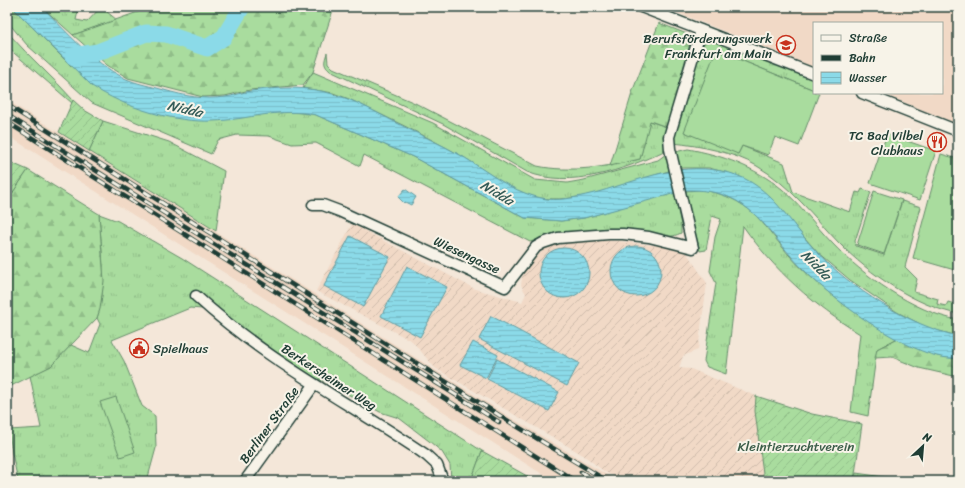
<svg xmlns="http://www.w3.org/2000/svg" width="965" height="488" font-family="Sriracha,sans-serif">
	<defs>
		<pattern id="industrial-furrows" width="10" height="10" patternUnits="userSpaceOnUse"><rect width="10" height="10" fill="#f1d9c6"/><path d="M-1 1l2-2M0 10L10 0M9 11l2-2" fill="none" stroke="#cebbab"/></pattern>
		<pattern id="grass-tufts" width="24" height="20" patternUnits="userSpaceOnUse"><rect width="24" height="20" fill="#a9dc9e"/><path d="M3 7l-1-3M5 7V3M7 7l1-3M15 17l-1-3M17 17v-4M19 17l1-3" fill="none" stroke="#91be89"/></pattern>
		<pattern id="forest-firs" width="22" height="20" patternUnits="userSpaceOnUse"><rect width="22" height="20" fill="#a9dc9e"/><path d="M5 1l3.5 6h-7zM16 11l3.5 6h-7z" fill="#91be89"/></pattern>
		<pattern id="garden-furrows" width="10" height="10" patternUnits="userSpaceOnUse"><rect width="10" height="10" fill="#a9dc9e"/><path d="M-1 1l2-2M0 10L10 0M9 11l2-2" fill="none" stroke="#91be89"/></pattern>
		<pattern id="water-rules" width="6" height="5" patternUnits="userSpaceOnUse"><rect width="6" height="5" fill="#8bdae8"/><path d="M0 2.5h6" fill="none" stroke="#78bcc8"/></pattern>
	</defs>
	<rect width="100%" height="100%" fill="#f4e7d9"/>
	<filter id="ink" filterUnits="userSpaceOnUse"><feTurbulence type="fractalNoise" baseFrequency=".025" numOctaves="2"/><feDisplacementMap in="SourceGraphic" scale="8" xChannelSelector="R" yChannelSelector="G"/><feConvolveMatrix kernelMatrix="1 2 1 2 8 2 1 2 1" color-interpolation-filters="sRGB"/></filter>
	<g filter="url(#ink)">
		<path fill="#f1d9c6" d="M663,7h295v117l-77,-31h61v-70h-128v44z
			M7,100l498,314 112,67h-63l-23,-14 -524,-332z"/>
		<path fill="url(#industrial-furrows)" d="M352,224l123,65 47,13 4,-8 -5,-9 2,-14 22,-23 33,-8 40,1 66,8 23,34 -9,67 -15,6 -4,12 12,1 65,27 -1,15 9,70h-141l-18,-9 -22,-17 -148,-87 -23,-27 -96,-50z"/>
		<path fill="url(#grass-tufts)" stroke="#648c69" d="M7,7h5l59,59 176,50c23,-3 46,-6 69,-1l97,42 112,61 36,3 23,-3 90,-26 7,33v8c-19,10 -35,-4 -54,-4 -31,-1 -67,3 -97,13l-166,-87 -4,11 -44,-23 -24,1 -23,-8 -32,-1 -19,5 -7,14 -119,-51 -65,-58 -20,-24z
			M42,7h37l-3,13 11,2 14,-15 16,13 -44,15z
			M10,35c20,23 43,42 63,65l-1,3 -65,-56v-9z
			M711,40l103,40v10l-98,-40 22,104 4,-8 42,17 9,29 57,20 6,-20 4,1 2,-4 9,3 -16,49 1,5 28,9 18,-54 19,6 -16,60 12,12 -3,13 24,7 -1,5 9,2 2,-4 10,3v9c-42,-8 -89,-40 -119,-71 -25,-26 -49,-58 -82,-77 -24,-14 -56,-20 -84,-23l2,-15 26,-83z
			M327,53l1,10 5,5 82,35 122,63c33,7 70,1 103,-7l9,-38 18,6 -3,24c-39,19 -95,38 -137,21l-84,-48 -113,-53c-7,-6 -6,-9 -3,-18z
			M313,72l120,51 102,57 32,3 17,-3 74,-20 8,-6 3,17c-37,10 -78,29 -117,28 -35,0 -63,-27 -92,-44 -36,-20 -74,-38 -111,-56l-16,-6 -30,-5z
			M103,121l66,21 55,29 -8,60 -127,-80z
			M688,149c34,6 66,18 94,40 19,16 33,36 50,54 30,32 82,69 126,77v16l-30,-8 -31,-16 -47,-32 -32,-27 -20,-23 -52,-50 -11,-5 -26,-7h-30l-4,-16z
			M702,190c48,8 58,31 87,65 10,11 20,21 31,30 23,21 50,37 78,53l-21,11 -9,67 -17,-4 9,-78c-46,-28 -86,-64 -117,-108l-17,148 -19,-7 -3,-6 12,-78 -6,-12 5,-34 6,-18 -9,-3 -6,34 -6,1 -16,-60z
			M99,214l19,7 64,37 300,193 -11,30h-20l-1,-16 -8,-13 -13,-11 -30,-23 -19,-6 -56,-31 -17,-6 -93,-65 -24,-2 -78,32 12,21 18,45 13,10 1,32 -9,33h-129l-6,-28 -3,-23 32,-2 -11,-52 21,-10 20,-21 18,8 11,-29 -3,-6c11,-33 4,-69 2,-104z
			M856,473l56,8h-36l-22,-3z"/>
		<path fill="url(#forest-firs)" stroke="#648c69" d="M152,7h182l-21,65 -10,13 -53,5 -25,6 -22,1 -75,-19 -21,-13 -34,-30z
			M659,23l33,13 -25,91 -17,-6 -10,38 -30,7 23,-76z
			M28,170l71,44 5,67 -4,28 -3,9 -46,48 -42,21 -2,-26v-160z
			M898,338c21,11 36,18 60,21v18l-39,-9 -27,-11 -17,1 2,-9z"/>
		<path fill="url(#garden-furrows)" stroke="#648c69" d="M73,100l11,10 19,11 -14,30 -30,-19z
			M7,161l21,9 -21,31z
			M756,396l56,18 50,10 -8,57h-90l-9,-70z
			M482,451l54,30h-65z"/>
		<path fill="#a9dc9e" stroke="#648c69" d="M716,50l98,40v3h5l-20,53 -24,-9 -7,18 -26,-9 -4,8 -54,-22z
			M887,134l49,17 -16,49 -50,-17z
			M941,154l17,5v112l-45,-13z
			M874,191l28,9 -18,54 -27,-9z
			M116,397l19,55 -15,5 -20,-55z"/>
		<path fill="url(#water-rules)" stroke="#609ba0" d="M12,7h30c25,25 50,55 82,71 13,6 27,8 40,12 21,6 40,10 61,7 9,-1 17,-5 26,-6 27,-4 56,-5 82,3 22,6 42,18 62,28 21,11 44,21 65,33 28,16 53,39 87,44 17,2 35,-3 51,-7 45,-13 85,-32 132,-19 42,12 59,50 87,79 33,36 93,74 141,84v23c-7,-1 -14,-1 -21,-3 -40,-10 -101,-54 -130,-83 -41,-39 -54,-85 -120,-83l-103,28 -23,3 -36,-3 -112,-61 -97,-42c-36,-8 -68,5 -103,6 -38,2 -90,-14 -121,-35z
			M405,189l11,8 -5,8 -6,-3 -1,1 -6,-6z
			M350,236l40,21 -27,50 -39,-21z
			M611 271a25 25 0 1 1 50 0a25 25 0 1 1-50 0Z
			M539 273a25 25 0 1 1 50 0a25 25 0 1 1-50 0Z
			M407,266l40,21 -27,50 -39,-21z
			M491,316l88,47 -12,23 -88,-47z
			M473,342l25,13 -12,23 -26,-13z
			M497,359l62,33 -10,19 -62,-32z"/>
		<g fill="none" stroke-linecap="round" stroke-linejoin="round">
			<path stroke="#8bdae8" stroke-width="17" d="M73,56l25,-4 48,-19 20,1 41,14 17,-11 18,-30"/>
			<defs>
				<path id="minor" d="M641,7l173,67
					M862,93l96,38
					M313,205h10l16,6 166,76 31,-40 7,-4 15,-5 51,-4h14l26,3 44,11 -23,-99 -1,-12 32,-107
					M196,296c70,65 152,106 230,159l11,10 6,16
					M245,481l69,-96"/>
			</defs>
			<use href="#minor" stroke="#1f3d34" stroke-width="13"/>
			<use href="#minor" stroke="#f7f3e8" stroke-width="10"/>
			<defs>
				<path id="rail" d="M7,105l503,317 97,59
					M7,115l492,307
					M7,122l568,359
					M581,472l14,9"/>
			</defs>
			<use href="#rail" stroke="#1f3d34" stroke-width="4.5"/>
			<use href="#rail" stroke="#f7f3e8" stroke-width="3" stroke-dasharray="9" stroke-linecap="butt"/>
		</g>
	</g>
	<defs>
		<symbol id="school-ring" viewBox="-11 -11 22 22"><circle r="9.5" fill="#f7f3e8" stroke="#c8321e" stroke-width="1.5"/><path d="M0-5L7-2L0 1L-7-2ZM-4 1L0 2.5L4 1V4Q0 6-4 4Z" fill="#c8321e"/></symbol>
		<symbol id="restaurant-ring" viewBox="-11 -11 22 22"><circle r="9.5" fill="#f7f3e8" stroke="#c8321e" stroke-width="1.5"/><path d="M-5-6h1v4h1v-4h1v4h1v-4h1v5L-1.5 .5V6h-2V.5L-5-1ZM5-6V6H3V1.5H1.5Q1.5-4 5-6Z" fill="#c8321e"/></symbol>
		<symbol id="civic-ring" viewBox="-11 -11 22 22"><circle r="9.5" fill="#f7f3e8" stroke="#c8321e" stroke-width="1.5"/><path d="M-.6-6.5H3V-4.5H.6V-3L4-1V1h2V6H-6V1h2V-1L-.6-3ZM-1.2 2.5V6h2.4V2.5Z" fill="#c8321e"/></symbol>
	</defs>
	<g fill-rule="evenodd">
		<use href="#school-ring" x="775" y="34" width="22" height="22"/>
		<use href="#restaurant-ring" x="926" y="131" width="22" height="22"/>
		<use href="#civic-ring" x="128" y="337" width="22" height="22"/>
	</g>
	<g text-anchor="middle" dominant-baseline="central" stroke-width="4" stroke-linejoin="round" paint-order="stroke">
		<g font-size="13" fill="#1f3d34" stroke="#f7f3e8" text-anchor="end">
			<text x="772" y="38">Berufsförderungswerk<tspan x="772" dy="15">Frankfurt am Main</tspan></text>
			<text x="923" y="135">TC Bad Vilbel<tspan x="923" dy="15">Clubhaus</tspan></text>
			<text x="153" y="348" text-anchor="start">Spielhaus</text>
		</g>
		<g font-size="13" fill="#1f3d34" stroke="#f7f3e8">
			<text transform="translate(467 255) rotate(25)">Wiesengasse</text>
			<text transform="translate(329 377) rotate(33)">Berkersheimer Weg</text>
			<text transform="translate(269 425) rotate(-54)">Berliner Straße</text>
		</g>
		<g font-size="13" fill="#3b5d49" stroke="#f7f3e8">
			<text x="796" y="446">Kleintierzuchtverein</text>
		</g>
		<g font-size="14" font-style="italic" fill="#355c58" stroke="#f7f3e8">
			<text transform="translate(185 109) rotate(13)">Nidda</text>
			<text transform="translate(497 193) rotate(31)">Nidda</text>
			<text transform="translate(816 265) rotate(45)">Nidda</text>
		</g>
	</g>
	<rect width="965" height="488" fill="none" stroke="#f7f3e8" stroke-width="24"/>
	<rect x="12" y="12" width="941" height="464" fill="none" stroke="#1f3d34" stroke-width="1.5" filter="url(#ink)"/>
	<rect x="813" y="22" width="130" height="72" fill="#f7f3e8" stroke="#a1aaa0"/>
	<rect x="821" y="35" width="20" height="6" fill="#f7f3e8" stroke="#a1aaa0"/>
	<text x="849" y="42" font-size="12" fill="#1f3d34">Straße</text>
	<rect x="821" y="55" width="20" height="6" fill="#1f3d34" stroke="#a1aaa0"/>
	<text x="849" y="62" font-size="12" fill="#1f3d34">Bahn</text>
	<rect x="821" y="72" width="20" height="12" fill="url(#water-rules)" stroke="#a1aaa0"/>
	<text x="849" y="82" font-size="12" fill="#1f3d34">Wasser</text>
	<g transform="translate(923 446) rotate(26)" stroke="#f7f3e8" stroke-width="3" paint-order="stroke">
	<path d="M0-3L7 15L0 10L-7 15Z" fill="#1f3d34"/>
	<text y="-6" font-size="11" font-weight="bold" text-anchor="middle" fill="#1f3d34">N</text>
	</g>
</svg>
